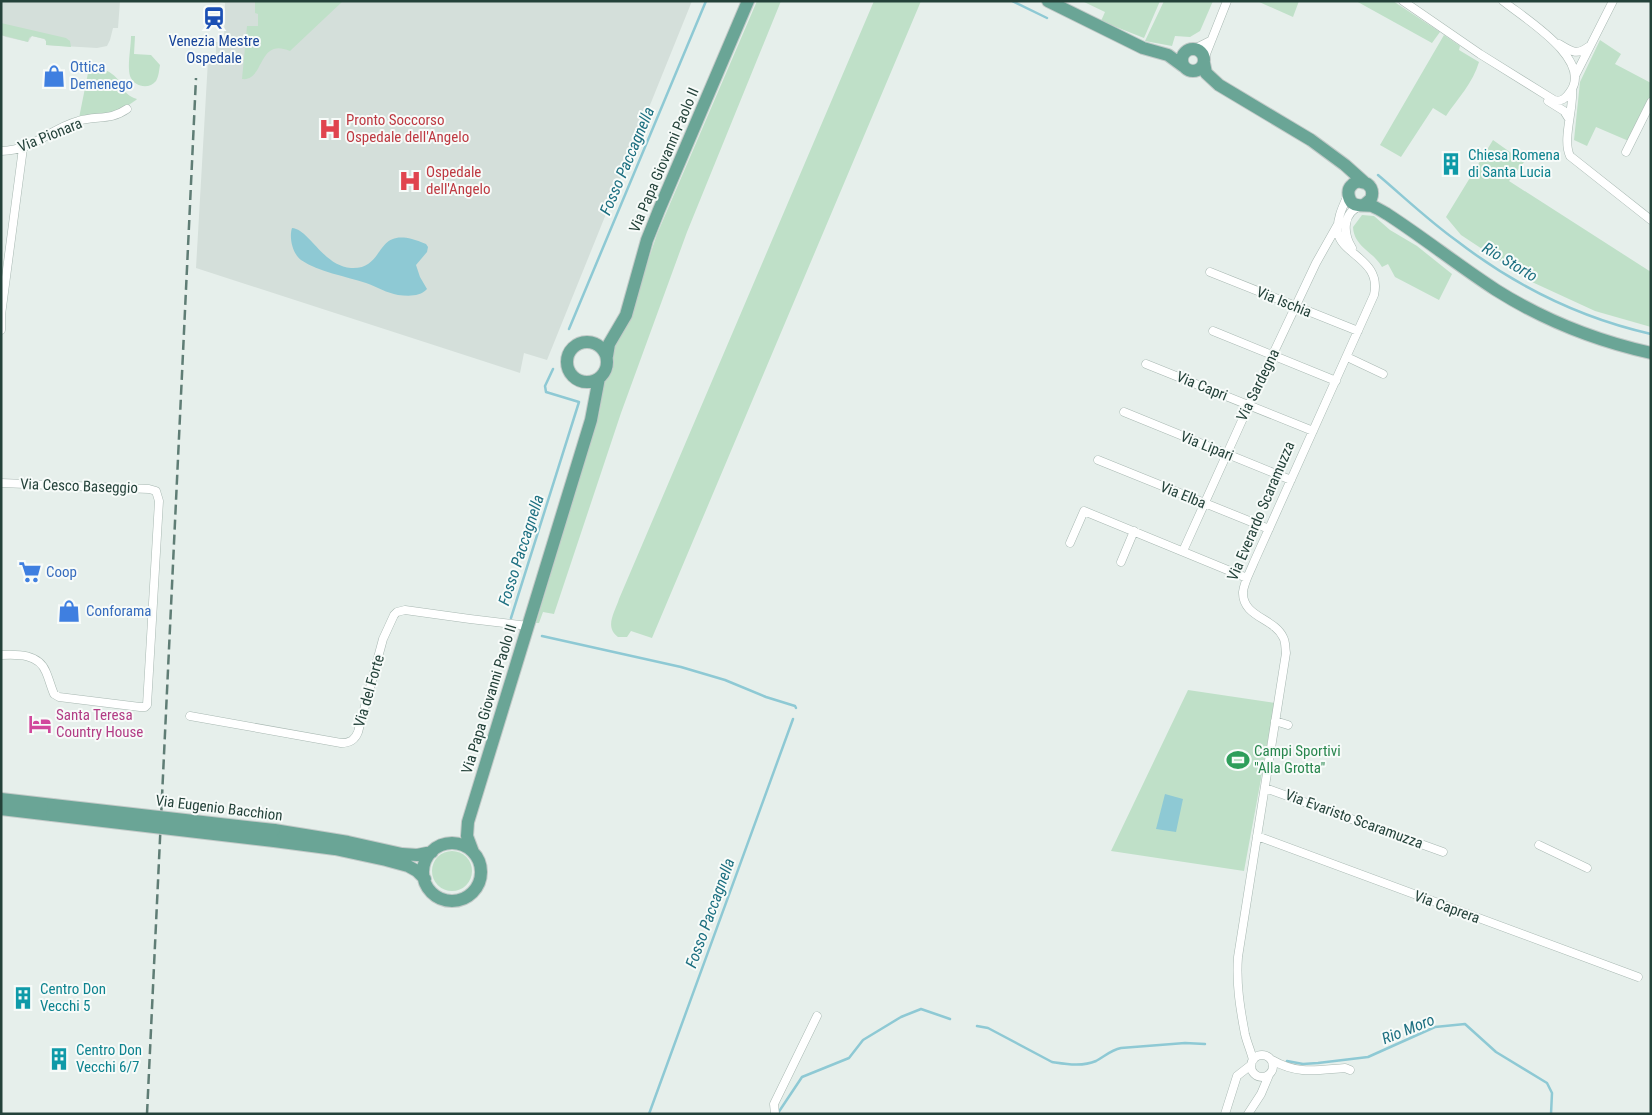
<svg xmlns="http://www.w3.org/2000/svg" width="1652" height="1115" font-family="'Roboto Condensed',sans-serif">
	<rect width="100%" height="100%" fill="#e6efeb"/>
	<path fill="#d4dfda" d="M1,1h119l-2,27h-5l-3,12 -3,6 -10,2 -51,-3v-4l-2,-2 -12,-3 -4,6 -22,-5 -5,-2z
		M218,1h474l-145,359 -23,-7 -4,20 -324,-105 12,-208h8v-18h8l1,-39z"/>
	<path fill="#bfe0c8" d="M255,1h88l-53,50c-33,-14 -25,31 -48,28l5,-53h11v-12l-3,-1z
		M757,1h24l-94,231 -66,181 -67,201 -11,-2 -4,11h-3l64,-213 2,-29 7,-12v-13l35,-83 13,-39z
		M874,1h47l-269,637 -21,-7 -4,6h-9c-14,-10 -3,-25 1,-38z
		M1082,1h78l-16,37 -43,-17 4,-9z
		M1164,1h49l-13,30 -10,6 -15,-1 -3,10 -27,-5z
		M1257,1h42l-6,16z
		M1356,1h37l47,31 -8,11z
		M1,23l65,15 4,3 1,6 -25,-2v-4l-1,-2 -13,-3 -3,2 -1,4 -27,-7z
		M1444,35l16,11 -1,4 20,12c-6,21 -21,36 -33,54l-13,-8 -32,49 -21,-12z
		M131,36h4l-1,18 17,1 9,10c-1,5 -1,11 -4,16 -7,9 -22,6 -26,-5 -3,-11 1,-28 1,-40z
		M1600,40l21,14 -6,10 36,19v17l-20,42 -35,-15 -9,19 -13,-6 6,-58z
		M89,68c8,2 16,0 23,6 12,8 8,20 25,25l-1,1 -16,11 -41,7z
		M1493,140l31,22 -15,19 142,91v55l-56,-16 -63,-29 -71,-47 -15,-18z
		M1362,215l12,1 16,14 27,16 35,28 -13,26 -44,-23 -7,-13 -6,3c-9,-16 -28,-20 -29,-40z
		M1188,690l87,13 -31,168 -133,-20z
		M432 871a20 20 0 1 1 40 0a20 20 0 1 1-40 0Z"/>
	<path fill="#8ec9d4" d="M292,228c17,1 31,38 59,40 38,2 20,-48 75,-24l2,3 -1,5 -11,13 4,12 7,12c-7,8 -19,7 -29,6 -11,-2 -21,-8 -32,-12 -21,-7 -47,-11 -65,-23 -9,-7 -12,-23 -9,-32z
		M1165,794l18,5 -7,33 -20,-3z"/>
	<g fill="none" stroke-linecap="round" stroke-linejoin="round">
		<path stroke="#8ec9d4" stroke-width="2.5" d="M1012,1l35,17
			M1378,175c26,22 51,46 79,66 57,44 123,77 194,93
			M569,329l137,-328
			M511,618l68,-216 -33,-10 -1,-6 8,-17
			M508,626l-1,4 6,1
			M542,636l139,31 44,13 41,17 29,9 1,2
			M977,1026l11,2 64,34c14,2 30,5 44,-1 9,-5 15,-11 25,-13l64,-5 20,1
			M1287,1061l16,3 15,-1 50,-6 67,-30 30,-3 31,28 51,31 5,10 -1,21
			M778,1113l24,-36 47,-19 14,-18 38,-23 20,-8 29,10
			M649,1114l144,-395"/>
		<defs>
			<path id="street" d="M1403,1l77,53 74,46c8,2 12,-2 16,-8 24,-32 -46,-74 -67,-91
				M1559,44c12,7 17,12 29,3
				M1194,49l16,-8
				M1204,59l23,-58
				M1575,76l38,-75
				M1572,89c2,20 -10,50 -2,67l81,64
				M1548,101l16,10 5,8
				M1,151c34,-1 48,-22 77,-30 18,-6 32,0 49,-12
				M1626,152l25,-50
				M1352,248c-9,-14 -10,-36 9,-42
				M1210,272l148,59
				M1,330v-15l22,-167
				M1213,331l123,50
				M1347,357l36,17
				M1146,364l167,67
				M1124,412l167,68
				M1098,460l171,69
				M1,483l148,6 7,2 3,10 -12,204 -2,2h-5l-81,-10 -5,-3c-3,-7 -5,-15 -8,-22 -7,-18 -28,-18 -45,-17
				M1070,543l14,-32 163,67
				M1183,551l66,-146 67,-142 22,-39
				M1121,562l13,-31
				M190,716l151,27c9,0 14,-3 17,-11l25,-93 11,-24 3,-3 8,-2 65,9 58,7
				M1275,721l13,4
				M1265,788l178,64
				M1257,836l381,141
				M1539,845l48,23
				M1251 1066a11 11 0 1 1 22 0a11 11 0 1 1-22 0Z
				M1253,1060c-2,-9 -6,-17 -8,-26 -5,-26 -9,-51 -7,-77l48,-304c-1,-5 0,-11 -3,-16 -9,-19 -41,-20 -40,-45 1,-10 7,-20 11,-30l120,-267c8,-35 -32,-40 -36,-62 -2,-13 5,-27 10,-38
				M1272,1060c26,15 45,10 73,8l5,2
				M775,1114l-1,-10 43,-88
				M1225,1114l12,-38 14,-11
				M1248,1114l13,-20 8,-19"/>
			<path id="primary" d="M1048,1l95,47 25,7 15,11
				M1182 60a11 11 0 1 1 22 0a11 11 0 1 1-22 0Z
				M1204,63l2,10 13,12 92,55 34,25 19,17
				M1364,205l7,-6c3,-8 0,-16 -10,-17 -4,-1 -8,1 -10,4 -3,3 -3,7 -2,11 3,12 15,7 23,9 5,2 10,5 15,8 37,24 72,52 109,76 46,29 101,51 155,63
				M567 362a20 20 0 1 1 40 0a20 20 0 1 1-40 0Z
				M607,356l2,-12 17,-29 21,-75 12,-30 89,-209
				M1,799l52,6
				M1,809l51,6
				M274,830l74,12 54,12 15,1 15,-3
				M274,841l61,8 51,11 22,6 9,5 8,8
				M423 872a29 29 0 1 1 58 0a29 29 0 1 1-58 0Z
				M473,852l-6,-16 1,-14 123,-402 8,-42"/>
		</defs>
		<use href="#street" stroke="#a8b8b2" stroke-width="9"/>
		<use href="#primary" stroke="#c2cac8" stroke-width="14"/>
		<use href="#street" stroke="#fff" stroke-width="8"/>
		<use href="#primary" stroke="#6aa596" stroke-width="12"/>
		<path stroke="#5f7d75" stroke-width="2.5" stroke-dasharray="10 5" stroke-linecap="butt" d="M147,1114l49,-1036"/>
		<defs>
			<path id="primary-bridge" d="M53,805l221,25
				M52,815l222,26"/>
		</defs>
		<use href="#primary-bridge" stroke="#c2cac8" stroke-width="14" stroke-linecap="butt"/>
		<use href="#primary-bridge" stroke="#6aa596" stroke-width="12"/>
	</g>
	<defs>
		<symbol id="station-bare" viewBox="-9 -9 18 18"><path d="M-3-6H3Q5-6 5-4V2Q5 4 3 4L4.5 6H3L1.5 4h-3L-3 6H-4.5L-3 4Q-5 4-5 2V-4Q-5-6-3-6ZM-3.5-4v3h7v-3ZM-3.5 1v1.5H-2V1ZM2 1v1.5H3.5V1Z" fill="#1a4fb4" stroke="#f7fbf9" stroke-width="2.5" paint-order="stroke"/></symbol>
		<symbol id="shop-bare" viewBox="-9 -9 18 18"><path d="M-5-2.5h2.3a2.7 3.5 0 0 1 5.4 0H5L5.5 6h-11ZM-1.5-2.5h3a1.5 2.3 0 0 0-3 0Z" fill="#3f7fe0" stroke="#f7fbf9" stroke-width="2.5" paint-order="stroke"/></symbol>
		<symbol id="hospital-bare" viewBox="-9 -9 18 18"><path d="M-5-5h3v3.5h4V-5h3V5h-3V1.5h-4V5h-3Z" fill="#e0444e" stroke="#f7fbf9" stroke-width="2.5" paint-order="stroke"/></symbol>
		<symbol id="building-bare" viewBox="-9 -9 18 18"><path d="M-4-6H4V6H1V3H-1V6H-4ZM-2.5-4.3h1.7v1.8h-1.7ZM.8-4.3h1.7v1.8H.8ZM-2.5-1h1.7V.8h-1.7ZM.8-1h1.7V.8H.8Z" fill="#0f9aa8" stroke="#f7fbf9" stroke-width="2.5" paint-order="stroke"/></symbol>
		<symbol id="supermarket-bare" viewBox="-9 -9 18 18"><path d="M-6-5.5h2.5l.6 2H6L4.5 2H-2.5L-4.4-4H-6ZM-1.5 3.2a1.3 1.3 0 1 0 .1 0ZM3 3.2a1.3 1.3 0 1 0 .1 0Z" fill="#3f7fe0" stroke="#f7fbf9" stroke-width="2.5" paint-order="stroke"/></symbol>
		<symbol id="hotel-bare" viewBox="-9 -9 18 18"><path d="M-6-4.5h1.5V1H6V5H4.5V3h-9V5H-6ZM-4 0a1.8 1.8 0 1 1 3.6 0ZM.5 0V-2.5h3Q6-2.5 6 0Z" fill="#d1479c" stroke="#f7fbf9" stroke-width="2.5" paint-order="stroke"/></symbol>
		<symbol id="stadium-bare" viewBox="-9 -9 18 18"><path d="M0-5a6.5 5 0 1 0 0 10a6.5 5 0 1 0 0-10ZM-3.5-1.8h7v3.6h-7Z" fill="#2e9e5b" stroke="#f7fbf9" stroke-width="2.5" paint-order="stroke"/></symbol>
	</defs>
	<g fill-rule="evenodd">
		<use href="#station-bare" x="198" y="2" width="32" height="32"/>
		<use href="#shop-bare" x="38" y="60" width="32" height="32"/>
		<use href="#hospital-bare" x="314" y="113" width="32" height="32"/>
		<use href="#building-bare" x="1435" y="148" width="32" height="32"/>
		<use href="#hospital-bare" x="394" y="165" width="32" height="32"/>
		<use href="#supermarket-bare" x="14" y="556" width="32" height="32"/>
		<use href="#shop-bare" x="53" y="595" width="32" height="32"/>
		<use href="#hotel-bare" x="24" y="708" width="32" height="32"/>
		<use href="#stadium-bare" x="1222" y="744" width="32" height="32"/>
		<use href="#building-bare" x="7" y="982" width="32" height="32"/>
		<use href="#building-bare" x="43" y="1043" width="32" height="32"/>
	</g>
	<g text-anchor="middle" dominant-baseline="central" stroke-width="4" stroke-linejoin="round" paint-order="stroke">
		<g font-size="15" fill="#164399" stroke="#f7fbf9">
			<text x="214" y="41">Venezia Mestre<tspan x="214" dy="17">Ospedale</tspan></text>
		</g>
		<g font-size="15" fill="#366cbe" stroke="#f7fbf9" text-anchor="start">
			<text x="70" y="67">Ottica<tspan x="70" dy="17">Demenego</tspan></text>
			<text x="46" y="572">Coop</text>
			<text x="86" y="611">Conforama</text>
		</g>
		<g font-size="15" fill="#be3a42" stroke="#f7fbf9" text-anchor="start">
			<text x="346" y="120">Pronto Soccorso<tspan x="346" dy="17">Ospedale dell'Angelo</tspan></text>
			<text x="426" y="172">Ospedale<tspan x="426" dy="17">dell'Angelo</tspan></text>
		</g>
		<g font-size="15" fill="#24423a" stroke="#f7fbf9">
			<text transform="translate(50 135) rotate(-22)">Via Pionara</text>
			<text transform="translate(664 160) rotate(-67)">Via Papa Giovanni Paolo II</text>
			<text transform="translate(1284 302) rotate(22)">Via Ischia</text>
			<text transform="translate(1258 385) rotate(-64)">Via Sardegna</text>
			<text transform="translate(1202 386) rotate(22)">Via Capri</text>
			<text transform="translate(1207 446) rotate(22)">Via Lipari</text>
			<text transform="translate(79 486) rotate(2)">Via Cesco Baseggio</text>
			<text transform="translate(1183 495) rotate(22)">Via Elba</text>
			<text transform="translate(1261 511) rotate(-67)">Via Everardo Scaramuzza</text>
			<text transform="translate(369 691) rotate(-74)">Via del Forte</text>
			<text transform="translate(489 699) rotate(-73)">Via Papa Giovanni Paolo II</text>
			<text transform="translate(219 808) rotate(7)">Via Eugenio Bacchion</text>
			<text transform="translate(1354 819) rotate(20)">Via Evaristo Scaramuzza</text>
			<text transform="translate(1447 907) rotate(20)">Via Caprera</text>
		</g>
		<g font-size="15" fill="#0d838f" stroke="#f7fbf9" text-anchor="start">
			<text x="1468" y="155">Chiesa Romena<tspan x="1468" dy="17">di Santa Lucia</tspan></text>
			<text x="40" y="989">Centro Don<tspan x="40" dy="17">Vecchi 5</tspan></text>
			<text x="76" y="1050">Centro Don<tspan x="76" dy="17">Vecchi 6/7</tspan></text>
		</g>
		<g font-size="15" fill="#b23c85" stroke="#f7fbf9" text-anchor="start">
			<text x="56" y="715">Santa Teresa<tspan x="56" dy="17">Country House</tspan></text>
		</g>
		<g font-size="15" fill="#27864d" stroke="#f7fbf9" text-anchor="start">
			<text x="1254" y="751">Campi Sportivi<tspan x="1254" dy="17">"Alla Grotta"</tspan></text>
		</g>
		<g font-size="16" font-style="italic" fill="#1c6f80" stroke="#f7fbf9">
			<text transform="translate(627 161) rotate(-67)">Fosso Paccagnella</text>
			<text transform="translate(1510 262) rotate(31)">Rio Storto</text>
			<text transform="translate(521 550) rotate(-72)">Fosso Paccagnella</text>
			<text transform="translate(710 913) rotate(-70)">Fosso Paccagnella</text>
			<text transform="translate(1408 1029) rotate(-22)">Rio Moro</text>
		</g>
	</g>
	<rect width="1652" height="1115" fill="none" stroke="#24423a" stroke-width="5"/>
</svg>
